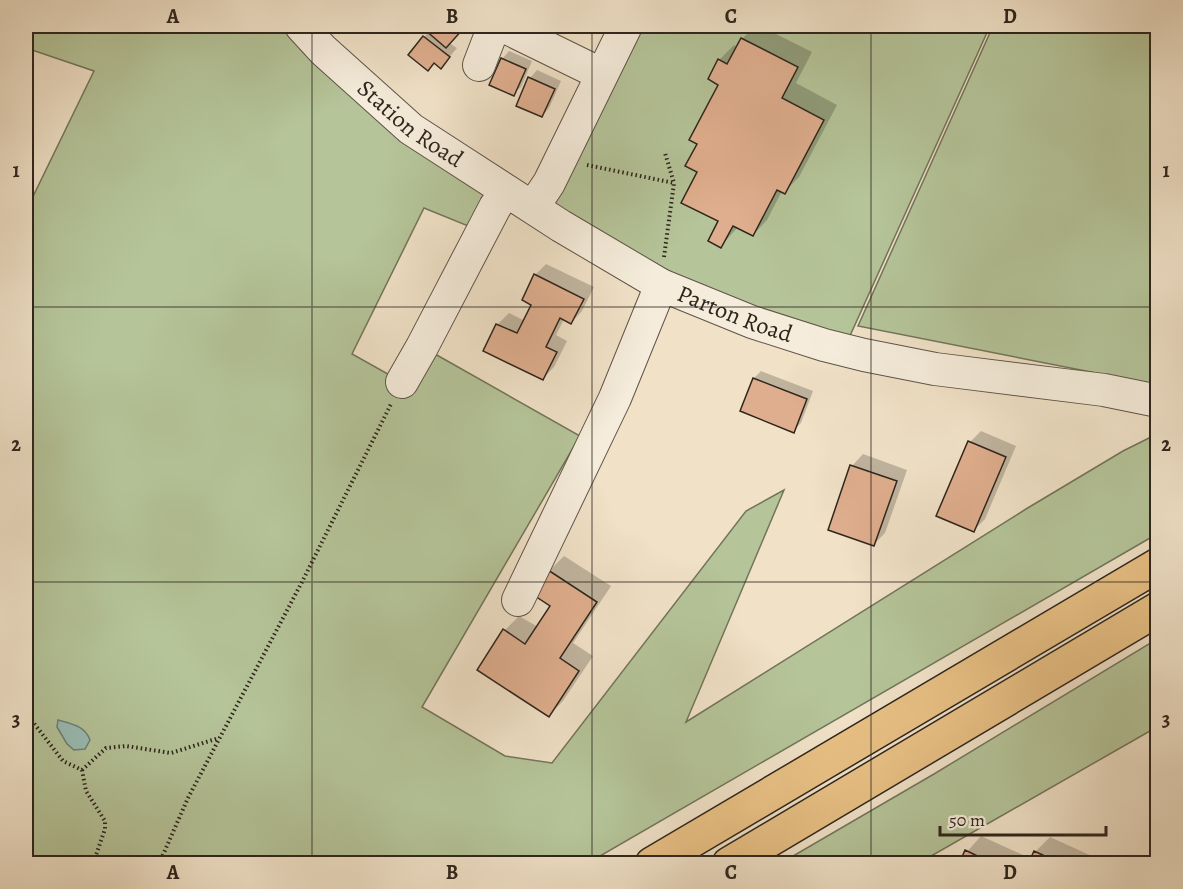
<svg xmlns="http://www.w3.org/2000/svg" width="1183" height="889" font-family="Alegreya,serif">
	<rect width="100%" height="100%" fill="#f0e1c7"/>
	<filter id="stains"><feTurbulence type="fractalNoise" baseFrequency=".00333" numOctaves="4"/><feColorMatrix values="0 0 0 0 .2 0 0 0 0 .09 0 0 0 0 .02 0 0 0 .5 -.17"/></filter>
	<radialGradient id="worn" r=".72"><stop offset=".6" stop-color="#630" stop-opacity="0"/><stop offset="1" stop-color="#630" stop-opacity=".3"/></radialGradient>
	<path fill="#b5c499" stroke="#72745b" stroke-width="1.5" d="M26,26h275l205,165 -38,35 -44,-18 -72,146 50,28 33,-28 145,82 -158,271 83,49 47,7 194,-252 38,-21 -98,232 340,-213 97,-58 34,-17v100l-569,329h-562v-652l68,-140 -68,-23z
		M626,26h364l-146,323 -283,-123 -12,-43z
		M993,26h164v359l-299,-59z
		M1157,639v88l-238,136h-138l153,-89z"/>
	<path fill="#9abeb6" stroke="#6f8179" stroke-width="1.5" d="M58,720c14,4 27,6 32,20l-5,9 -11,1 -7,-6 -10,-17z"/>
	<path fill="#0003" d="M429,26h36l-16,17 8,5 -16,19 -17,-30 5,-5 -3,-3z
		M755,26h5l52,26 -16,31 41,22 -38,72 -15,15 -2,-1 -15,29 -14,15 -15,-8 -17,19 -1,-25 -21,-49v-29l21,-59 -1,-24 15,-15 3,2 5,-8z
		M509,51l23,10 -11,26 -8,7 -11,-35z
		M537,70l24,11 -12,27 -7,8 -24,-11 12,-27z
		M546,264l48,23 -12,24 -11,12 -7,-4 -8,16 11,6 -13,26 -11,11 -58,-28 13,-26 11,-11 16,8 8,-17 2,-29z
		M761,371l52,20 -12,32 -8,8 -39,-53z
		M981,431l35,15 -31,73 -12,12 -3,-89z
		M863,454l44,16 -22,63 -11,11 -22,-78z
		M564,556l47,30 -38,57 20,13 -30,45 -14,14 -44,-85 14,-14 19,11 14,-21 -18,-12 15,-23z
		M981,836l51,23 3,-7 15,-15 44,20 -3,7h-135z"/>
	<path fill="#dfae8e" stroke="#2e251d" stroke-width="1.5" d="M427,26h34l3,2 -18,20 -22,-19z
		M423,36l27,21 -9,12 -7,-6 -6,8 -20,-16z
		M741,38l57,29 -16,31 42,22 -39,74 -8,-4 -24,46 -20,-10 -12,22 -13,-7 10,-20 -37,-18 16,-31 -12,-6 12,-22 -8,-4 29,-55 -10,-6 10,-20 9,5z
		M501,58l25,11 -12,27 -25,-11z
		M528,77l27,12 -13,28 -26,-11z
		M534,274l50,25 -13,25 -11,-6 -14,29 11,5 -14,28 -60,-29 13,-27 21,9 14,-28 -9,-5z
		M753,378l54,21 -13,34 -54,-22z
		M968,441l38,16 -32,75 -38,-16z
		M850,465l47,16 -23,65 -46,-16z
		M548,570l49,32 -37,56 19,13 -30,46 -72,-47 26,-41 22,15 25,-38 -18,-12z
		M965,850l29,14h-35z
		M1034,851l28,13h-34z"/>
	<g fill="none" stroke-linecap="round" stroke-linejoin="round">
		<defs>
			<g id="minor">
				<path id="s1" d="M301,26l22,24 88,79 150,97 100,59 91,37 72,23 40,10 71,14 169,21 54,11"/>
				<path d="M503,26l98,48"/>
				<path d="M479,65l15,-39"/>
				<path d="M533,207l16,-24 77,-157"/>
				<path d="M402,382l20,-35 73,-140 11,-16"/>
				<path d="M518,600l97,-202 46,-113"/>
			</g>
			<path id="highway" d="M652,864l506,-299
				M729,864l429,-255"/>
		</defs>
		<use href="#minor" stroke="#5e5448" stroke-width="34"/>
		<use href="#highway" stroke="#2e251d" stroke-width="36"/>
		<path stroke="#2e251d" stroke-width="4" stroke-dasharray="1.5 3" stroke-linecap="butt" d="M587,165l87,18
			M664,257l10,-74 -9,-30
			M26,713l37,48 19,9
			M82,770l24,-22 20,-2 45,7 48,-15
			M82,770l4,21 19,30v8l-12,35
			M159,864l29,-66 114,-216 89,-178"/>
		<use href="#minor" stroke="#f5ecdb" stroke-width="32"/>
		<use href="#highway" stroke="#e8c084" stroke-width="33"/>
	</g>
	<path fill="none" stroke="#2e251d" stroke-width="1.5" stroke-opacity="0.55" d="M312,26v838M592,26v838M871,26v838M26,307h1132M26,582h1132"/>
	<g text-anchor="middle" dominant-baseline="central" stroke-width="4.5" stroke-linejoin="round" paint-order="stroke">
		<g font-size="24" fill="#2e251d" stroke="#f5ecdb">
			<text stroke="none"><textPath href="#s1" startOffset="147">Station Road</textPath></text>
			<text stroke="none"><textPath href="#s1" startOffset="525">Parton Road</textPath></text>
		</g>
	</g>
	<rect width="1183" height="889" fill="none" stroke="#f0e1c7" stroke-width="66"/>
	<path d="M940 826v9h166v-9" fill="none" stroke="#2e251d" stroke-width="3"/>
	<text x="949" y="826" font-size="18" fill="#2e251d" stroke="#f5ecdb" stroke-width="4.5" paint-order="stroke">50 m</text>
	<rect x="33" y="33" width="1117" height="823" fill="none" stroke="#2e251d" stroke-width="2"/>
	<g font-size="20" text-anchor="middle" font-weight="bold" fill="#2e251d">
		<text x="173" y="23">A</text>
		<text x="452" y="23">B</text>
		<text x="731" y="23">C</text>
		<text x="1010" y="23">D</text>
		<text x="16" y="177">1</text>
		<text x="1166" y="177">1</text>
		<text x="16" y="451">2</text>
		<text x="1166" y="451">2</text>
		<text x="16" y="726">3</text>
		<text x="1166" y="726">3</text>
		<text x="173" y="879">A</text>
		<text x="452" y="879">B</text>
		<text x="731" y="879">C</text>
		<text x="1010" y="879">D</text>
	</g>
	<rect width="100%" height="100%" filter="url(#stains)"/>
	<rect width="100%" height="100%" fill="url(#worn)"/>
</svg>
